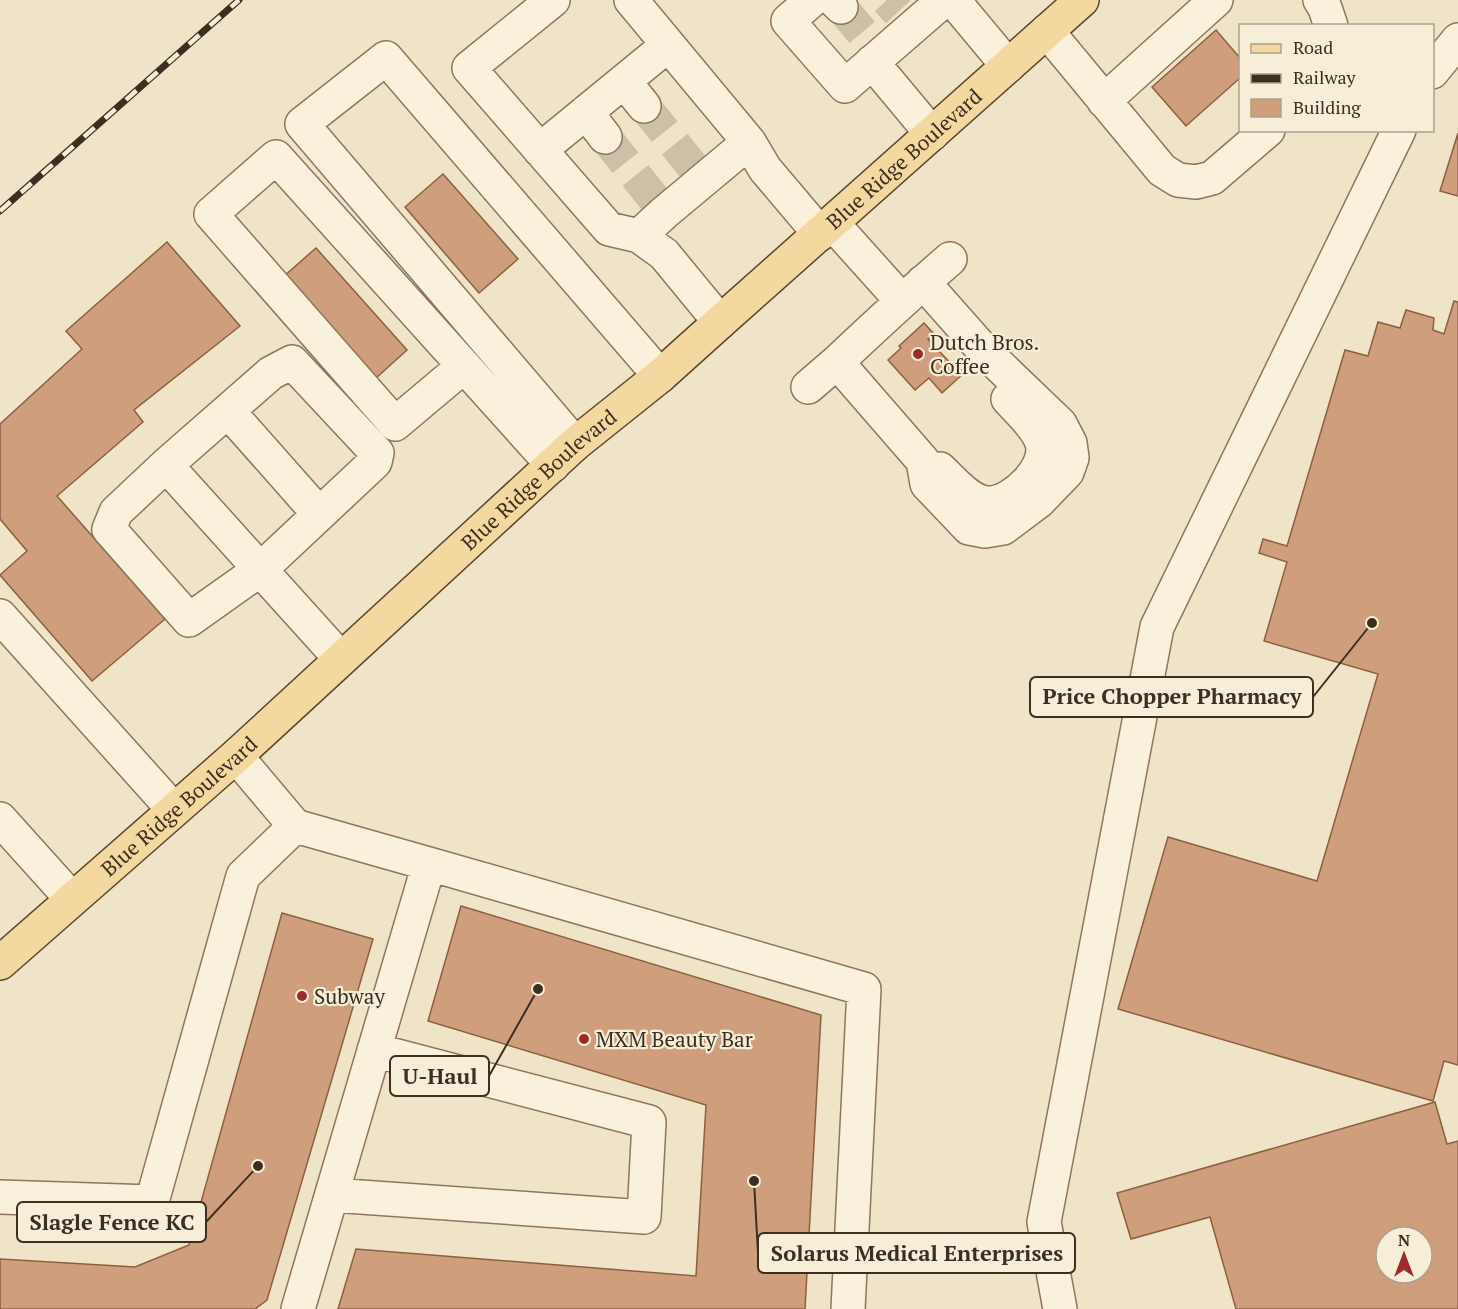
<svg xmlns="http://www.w3.org/2000/svg" width="1458" height="1309" font-family="'PT Serif',serif">
	<rect width="100%" height="100%" fill="#f0e4c8"/>
	<path fill="#cf9f7d" stroke="#8d5f41" stroke-width="1.5" fill-rule="evenodd" d="M1216,30l24,28v20l-54,48 -34,-39z
		M1458,133v63l-18,-5z
		M443,174l75,85 -39,34 -74,-86z
		M167,242l73,84 -106,84 9,12 -86,74 108,123 -73,62 -92,-106 27,-24 -27,-32v-95l82,-75 -16,-18z
		M316,248l91,102 -32,29 -92,-102z
		M1454,301l4,1v763l-14,-4 -11,40 -315,-92 50,-172 149,44 61,-207 -114,-33 23,-79 -28,-9 4,-14 24,7 58,-196 23,6 10,-34 22,6 6,-18 28,8 -1,12 11,4z
		M924,323l10,11 -6,5 27,29 3,-2 6,7 -22,20 -13,-15 -14,12 -27,-30 13,-12 -2,-2z
		M461,906l360,109 -16,294h-467l18,-60 340,27 10,-171 -278,-84z
		M282,913l91,26 -106,361 -12,9h-255v-50l135,8 54,-22z
		M1435,1102l12,42 11,-3v168h-222l-26,-92 -79,22 -14,-46zM1386,1237h36v36h-36z"/>
	<g fill="none" stroke-linecap="round" stroke-linejoin="round">
		<path stroke="#ccc0a6" stroke-width="33" stroke-dasharray="33 16" stroke-linecap="butt" d="M887,0l11,12
			M841,7l25,30
			M644,106l50,62
			M605,137l50,63"/>
		<defs>
			<path id="minor" d="M553,0l-84,68 140,161 30,7 25,18 56,68
				M631,0l118,142 16,27 55,65
				M812,0l-24,21 57,65 99,-86
				M834,0l7,7
				M953,0l55,66
				M1320,0l5,8 6,18
				M1047,31l115,139 16,10 18,2 16,-4 56,-48
				M872,62l60,72
				M1432,72l26,-32
				M624,81l20,25
				M1104,101l112,-101
				M586,112l19,25
				M540,150l128,-105
				M832,223l70,78
				M639,236l25,-23 85,-71
				M923,282l62,70 75,72 10,19 2,15 -5,14 -28,29 -36,27 -18,3 -16,-3 -42,-44 -4,-23 -86,-99c37,-35 75,-70 113,-103
				M292,362l85,91 -2,9 -114,107 -72,51 -80,-91 7,-17 50,-47 105,-92z
				M464,366l-69,58 -184,-210 65,-57 277,308
				M808,387l29,-25
				M228,411l91,103
				M575,444l-273,-320 84,-66 274,318
				M166,465l175,194
				M940,469c13,12 30,34 49,34 24,0 60,-35 53,-60 -4,-15 -24,-33 -34,-44
				M0,616l174,194
				M236,756l59,70 134,38
				M0,819l72,80
				M332,1195l312,22 5,-95 -275,-72
				M0,1197l152,5 91,-326 52,-50
				M298,1309l131,-445 435,125 -16,320
				M1060,1309l-16,-87 113,-595 242,-497"/>
			<g id="major">
				<path id="s1" d="M0,963l236,-207 339,-312 85,-68 60,-54 362,-322"/>
			</g>
		</defs>
		<use href="#minor" stroke="#8d765c" stroke-width="36"/>
		<use href="#major" stroke="#5b4430" stroke-width="36"/>
		<use href="#minor" stroke="#faf1dc" stroke-width="33"/>
		<use href="#major" stroke="#f3d9a0" stroke-width="33"/>
		<defs>
			<path id="rail" d="M0,211l239,-211"/>
		</defs>
		<use href="#rail" stroke="#3d2e20" stroke-width="7"/>
		<use href="#rail" stroke="#f7eed8" stroke-width="4.5" stroke-dasharray="14" stroke-linecap="butt"/>
	</g>
	<g fill="#9e2a2b" stroke="#f7eed8" stroke-width="2">
		<circle cx="918" cy="354" r="6"/>
		<circle cx="302" cy="996" r="6"/>
		<circle cx="584" cy="1039" r="6"/>
	</g>
	<g text-anchor="middle" dominant-baseline="central" stroke-width="4.5" stroke-linejoin="round" paint-order="stroke">
		<g font-size="21" fill="#3d2e20" stroke="#f7eed8">
			<text stroke="none"><textPath href="#s1" startOffset="1210">Blue Ridge Boulevard</textPath></text>
			<text stroke="none"><textPath href="#s1" startOffset="724">Blue Ridge Boulevard</textPath></text>
			<text stroke="none"><textPath href="#s1" startOffset="238">Blue Ridge Boulevard</textPath></text>
		</g>
		<g font-size="21" fill="#3d2e20" stroke="#f7eed8" text-anchor="start">
			<text x="930" y="342">Dutch Bros.<tspan x="930" dy="24">Coffee</tspan></text>
			<text x="314" y="996">Subway</text>
			<text x="596" y="1039">MXM Beauty Bar</text>
		</g>
	</g>
	<path fill="none" stroke="#3d2e20" stroke-width="2" d="M1372 623L1313 697M538 989L489 1076M258 1166L206 1222M754 1181L758 1253"/>
	<g fill="#3d2e20" stroke="#f7eed8" stroke-width="2">
		<circle cx="1372" cy="623" r="6"/>
		<circle cx="538" cy="989" r="6"/>
		<circle cx="258" cy="1166" r="6"/>
		<circle cx="754" cy="1181" r="6"/>
	</g>
	<g fill="#f7eed8" stroke="#3d2e20" stroke-width="2">
		<rect x="1030" y="677" width="283" height="40" rx="6"/>
		<rect x="390" y="1056" width="99" height="40" rx="6"/>
		<rect x="17" y="1202" width="189" height="40" rx="6"/>
		<rect x="758" y="1233" width="317" height="40" rx="6"/>
	</g>
	<g font-size="22" text-anchor="middle" font-weight="bold" fill="#3d2e20">
		<text x="1172" y="704">Price Chopper Pharmacy</text>
		<text x="440" y="1084">U-Haul</text>
		<text x="112" y="1230">Slagle Fence KC</text>
		<text x="917" y="1261">Solarus Medical Enterprises</text>
	</g>
	<rect x="1239" y="24" width="195" height="108" fill="#f7eed8" stroke="#ada18e" stroke-width="1.5"/>
	<rect x="1251" y="44" width="30" height="9" fill="#f3d9a0" stroke="#ada18e" stroke-width="1.5"/>
	<text x="1293" y="54" font-size="18" fill="#3d2e20">Road</text>
	<rect x="1251" y="74" width="30" height="9" fill="#3d2e20" stroke="#ada18e" stroke-width="1.5"/>
	<text x="1293" y="84" font-size="18" fill="#3d2e20">Railway</text>
	<rect x="1251" y="99" width="30" height="18" fill="#cf9f7d" stroke="#ada18e" stroke-width="1.5"/>
	<text x="1293" y="114" font-size="18" fill="#3d2e20">Building</text>
	<g transform="translate(1404 1255)"><circle r="28" fill="#f7eed8" stroke="#ada18e" stroke-width="1.5"/>
	<path d="M0-4.5L10 22L0 15L-10 22Z" fill="#9e2a2b"/>
	<text y="-9" font-size="16" font-weight="bold" text-anchor="middle" fill="#3d2e20">N</text>
	</g>
</svg>
